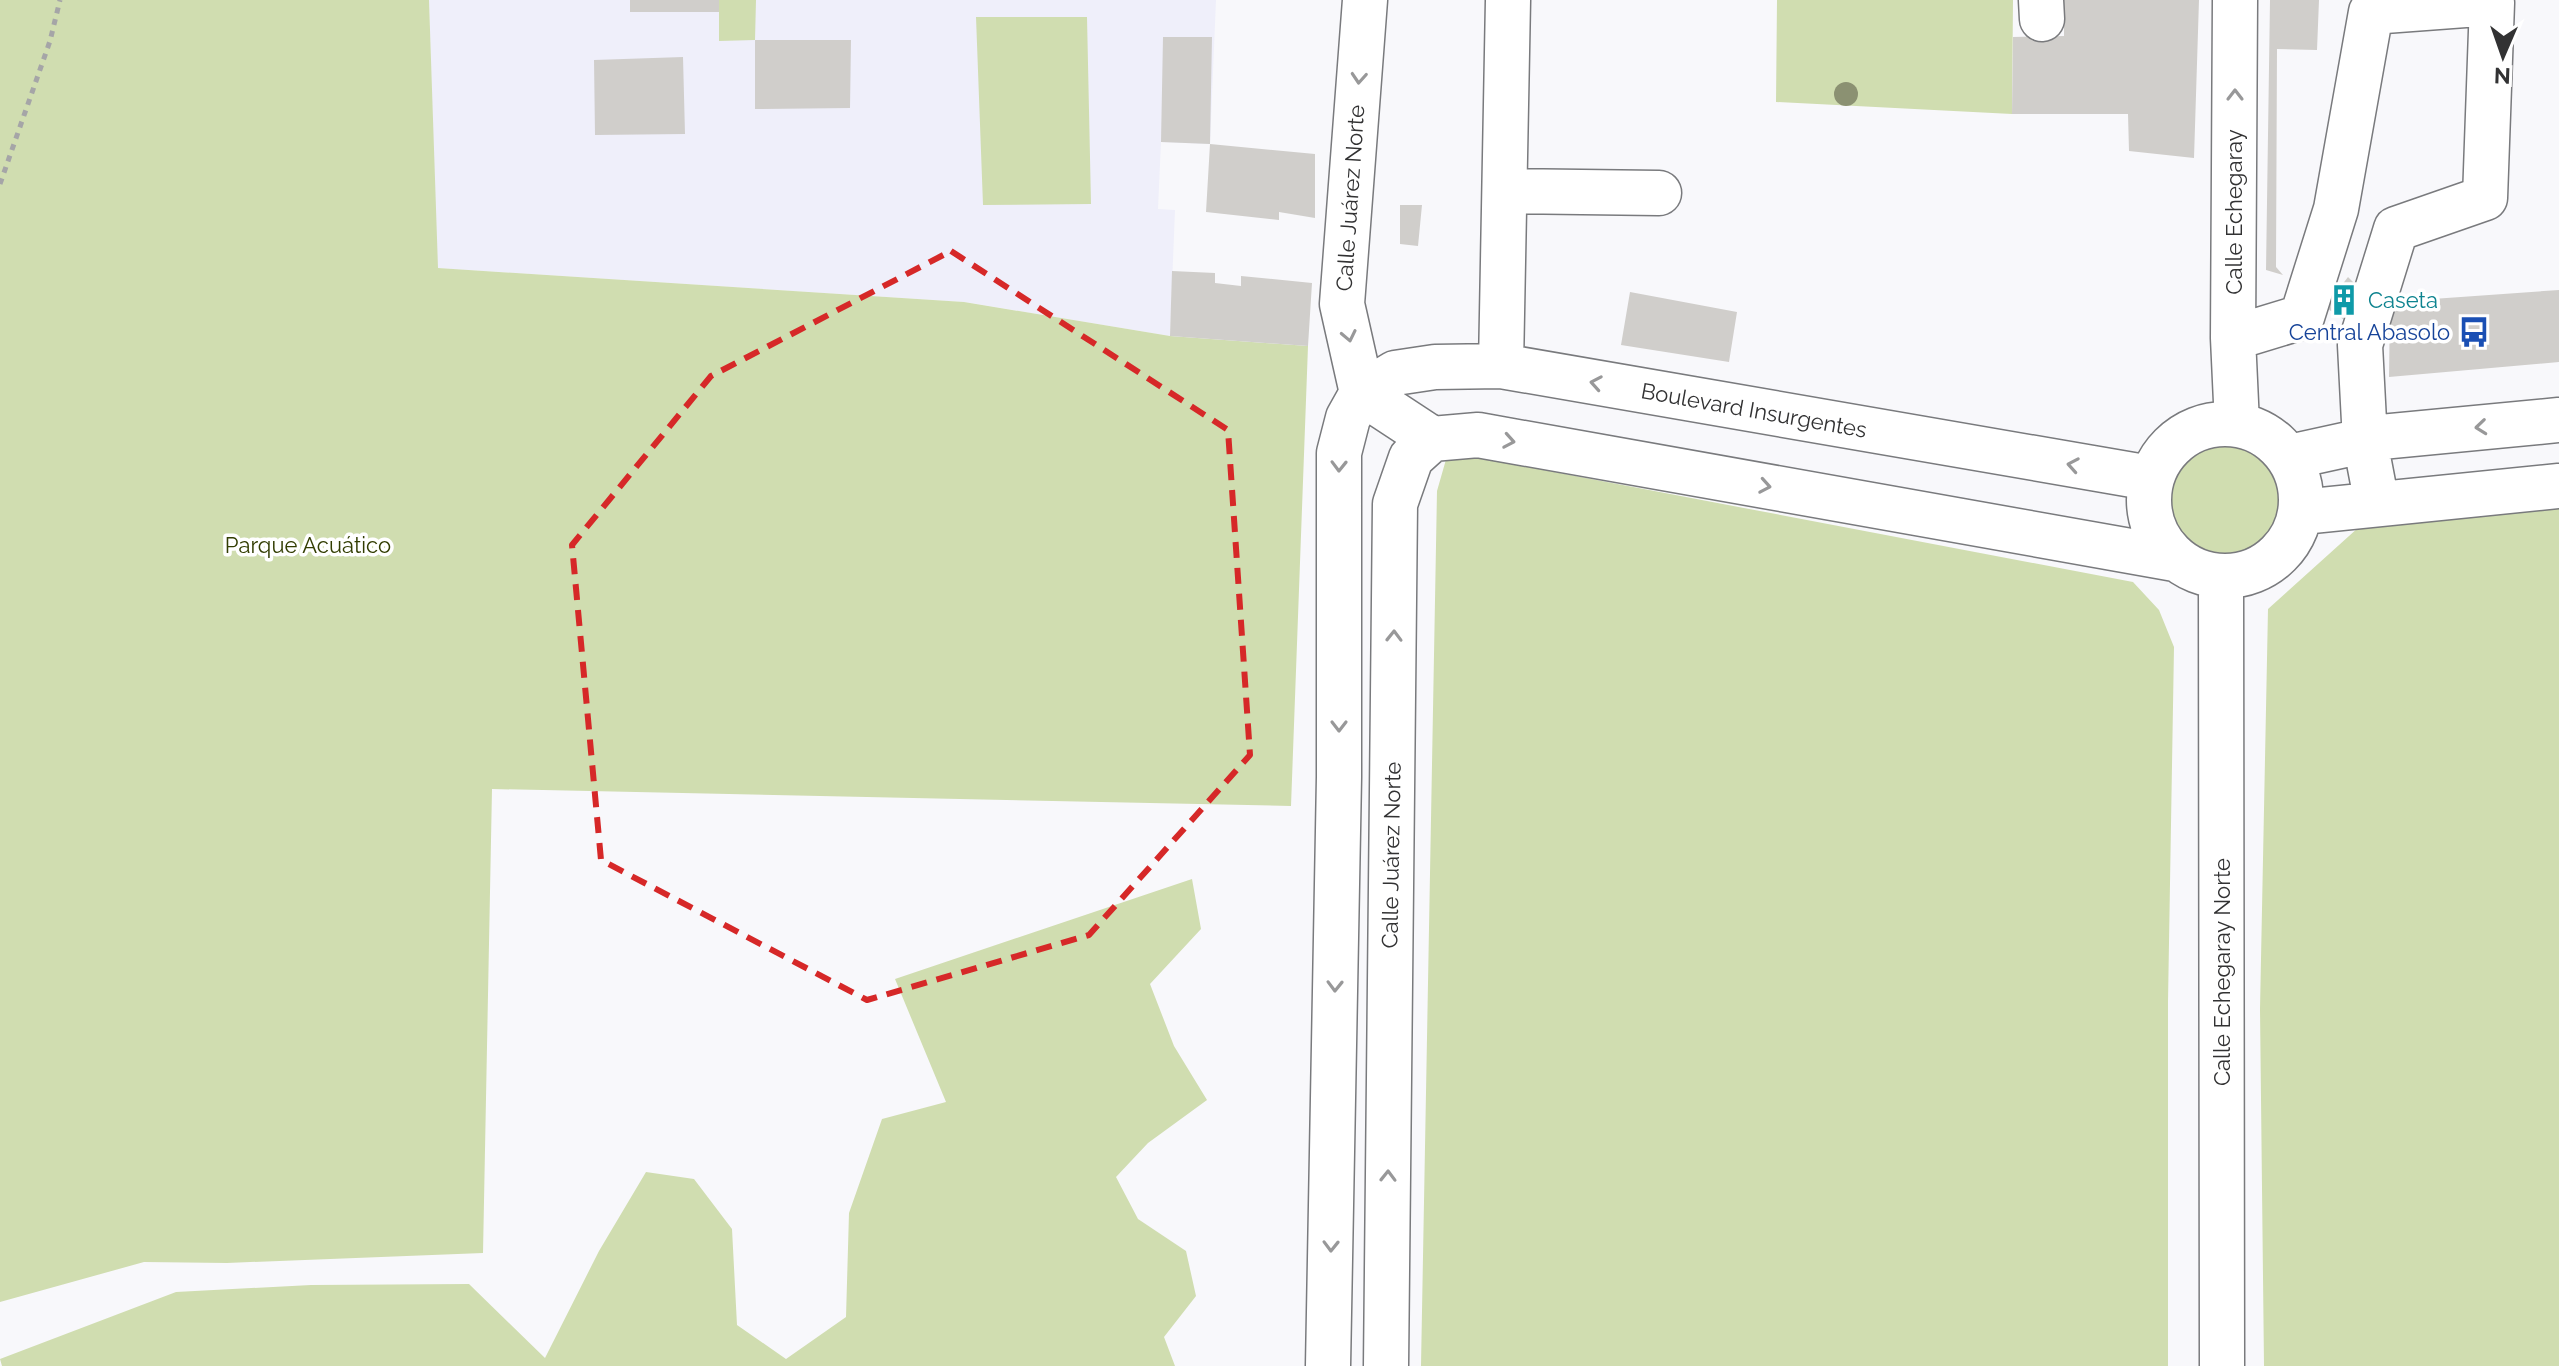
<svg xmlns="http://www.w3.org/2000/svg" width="2559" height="1366" font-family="Raleway,sans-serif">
	<rect width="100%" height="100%" fill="#f8f8fb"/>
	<path fill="#efeffa" d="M429,0h787l-6,144 -49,-2 -3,67 17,1 -5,126 -206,-34 -527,-34z"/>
	<path fill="#d0ddb0" d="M0,0h429l9,268 526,34 206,34 138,10 -17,460 -799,-17 -9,464 -256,10 -83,-1 -144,40z
		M719,0h37l-1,40 -36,1z
		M1777,0h236l-1,114 -236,-12z
		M976,17h111l4,187 -108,1z
		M2161 499a63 63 0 1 1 126 0a63 63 0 1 1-126 0Z
		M1447,456l34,2 652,124 26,28 15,37 -6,355v364h-747l16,-875z
		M2559,498v868h-295l-4,-357 8,-400 91,-82z
		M1192,879l9,50 -51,55 24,62 33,54 -59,43 -32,34 22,42 48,32 10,45 -32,41 11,29h-1173l-2,-7 176,-67 135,-7 158,-1 76,74 54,-107 47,-79 48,7 38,50 5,96 49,34 60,-42 3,-104 33,-94 64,-17 -51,-123z"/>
	<path fill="#d0cecb" d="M630,0h89v12h-89z
		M2064,0h135l-5,158 -65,-7 -1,-37h-116l1,-77 51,-1z
		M2270,0h49l-2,50 -40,-1 -1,218 7,8 -17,-5z
		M1163,37h49l-2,107 -49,-2z
		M755,40h96l-1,68 -95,1z
		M683,57l2,77 -90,1 -1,-75z
		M1210,144l105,10v64l-36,-6v8l-73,-8z
		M1400,205h22l-4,41 -18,-2z
		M1172,271l43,2v10l26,3v-10l71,7 -4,63 -138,-10z
		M2348,277l16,16 -21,26 -18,-12z
		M2559,290v72l-170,15 1,-75z
		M1630,292l107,20 -8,50 -108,-17z"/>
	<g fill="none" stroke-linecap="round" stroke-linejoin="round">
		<defs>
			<path id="minor" d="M2041,0l1,19
				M2235,0l-2,338 4,86
				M1505,191l154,2
				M2233,338l69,-21 34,-108 35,-197 121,-9 -7,195 -89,31 -36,116 5,96 12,63
				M1501,366l7,-366
				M1362,393l33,-20 40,-6 66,-1 649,112
				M1362,393l70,46
				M2149 500a76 76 0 1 1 152 0a76 76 0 1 1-152 0Z
				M1432,439l46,-4 697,124
				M2290,457l91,-20 178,-17
				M2302,512l257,-26
				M2221,578l1,788
				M1328,1366l11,-589v-324l9,-35 14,-25 -20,-89 23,-304
				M1386,1366l9,-862 16,-46 21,-19"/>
		</defs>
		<use href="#minor" stroke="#797a7d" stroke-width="47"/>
		<path stroke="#a5a5a7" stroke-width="5" stroke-dasharray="6 6" stroke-linecap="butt" d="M0,184l50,-143 10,-41"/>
		<use href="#minor" stroke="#fff" stroke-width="44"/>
	</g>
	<circle fill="#8b9172" cx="1846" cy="94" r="12"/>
	<defs><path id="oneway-chevron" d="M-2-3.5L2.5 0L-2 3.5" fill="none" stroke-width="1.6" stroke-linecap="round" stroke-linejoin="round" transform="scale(2)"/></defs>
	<g stroke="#989899">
		<use href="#oneway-chevron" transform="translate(1359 78) rotate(94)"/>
		<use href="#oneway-chevron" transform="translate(2235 95) rotate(-90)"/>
		<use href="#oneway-chevron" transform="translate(1349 336) rotate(78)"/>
		<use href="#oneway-chevron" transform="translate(1596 383) rotate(-170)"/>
		<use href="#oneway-chevron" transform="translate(2481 427) rotate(174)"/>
		<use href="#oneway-chevron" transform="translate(1509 441) rotate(10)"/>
		<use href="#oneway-chevron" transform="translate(2073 465) rotate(-170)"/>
		<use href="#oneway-chevron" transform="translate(1339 466) rotate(91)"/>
		<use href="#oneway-chevron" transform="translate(1765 486) rotate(10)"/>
		<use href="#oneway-chevron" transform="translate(1394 636) rotate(-89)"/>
		<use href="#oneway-chevron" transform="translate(1339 726) rotate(90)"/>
		<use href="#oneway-chevron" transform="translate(1335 986) rotate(91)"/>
		<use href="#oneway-chevron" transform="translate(1388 1176) rotate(-89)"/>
		<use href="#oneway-chevron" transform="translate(1331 1246) rotate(91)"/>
	</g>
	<path fill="none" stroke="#d62828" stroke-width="6" stroke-dasharray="16 10" stroke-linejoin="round" d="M951,251l277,179 22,325 -161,180 -222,65 -266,-140 -29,-315 139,-169z"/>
	<defs>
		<symbol id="building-bare" viewBox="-9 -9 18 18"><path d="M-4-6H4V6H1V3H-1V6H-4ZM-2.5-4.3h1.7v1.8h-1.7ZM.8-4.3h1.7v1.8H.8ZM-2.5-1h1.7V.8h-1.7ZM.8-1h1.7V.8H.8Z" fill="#0f9aa8" stroke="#fff" stroke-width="2.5" paint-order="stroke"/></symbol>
		<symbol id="bus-bare" viewBox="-9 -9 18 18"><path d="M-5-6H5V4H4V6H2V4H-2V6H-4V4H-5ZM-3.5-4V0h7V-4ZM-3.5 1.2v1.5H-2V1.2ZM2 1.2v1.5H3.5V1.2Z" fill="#1a4fb4" stroke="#fff" stroke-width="2.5" paint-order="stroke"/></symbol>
	</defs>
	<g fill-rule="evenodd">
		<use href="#building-bare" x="2322" y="278" width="44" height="44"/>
		<use href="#bus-bare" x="2452" y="310" width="44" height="44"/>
	</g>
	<g text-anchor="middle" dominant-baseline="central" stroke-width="7" stroke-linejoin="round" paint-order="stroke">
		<g font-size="22" fill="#323233" stroke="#fff">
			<text transform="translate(1350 198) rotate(-86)">Calle Juárez Norte</text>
			<text transform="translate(2234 212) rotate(-90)">Calle Echegaray</text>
			<text transform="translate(1754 410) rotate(10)">Boulevard Insurgentes</text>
			<text transform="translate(1391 855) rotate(-89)">Calle Juárez Norte</text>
			<text transform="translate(2222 972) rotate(-90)">Calle Echegaray Norte</text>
		</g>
		<g font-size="22" fill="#0d838f" stroke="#fff" text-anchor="start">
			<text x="2368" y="300">Caseta</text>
		</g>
		<g font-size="22" fill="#164399" stroke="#fff" text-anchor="end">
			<text x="2450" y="332">Central Abasolo</text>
		</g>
		<g font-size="22" fill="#323d02" stroke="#fff">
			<text x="308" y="545">Parque Acuático</text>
		</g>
	</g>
	<g transform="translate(2503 56) rotate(182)" stroke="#ffffff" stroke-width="6" paint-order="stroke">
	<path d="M0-6L14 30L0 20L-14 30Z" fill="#323233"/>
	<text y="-12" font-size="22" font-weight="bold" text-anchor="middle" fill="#323233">N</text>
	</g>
</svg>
